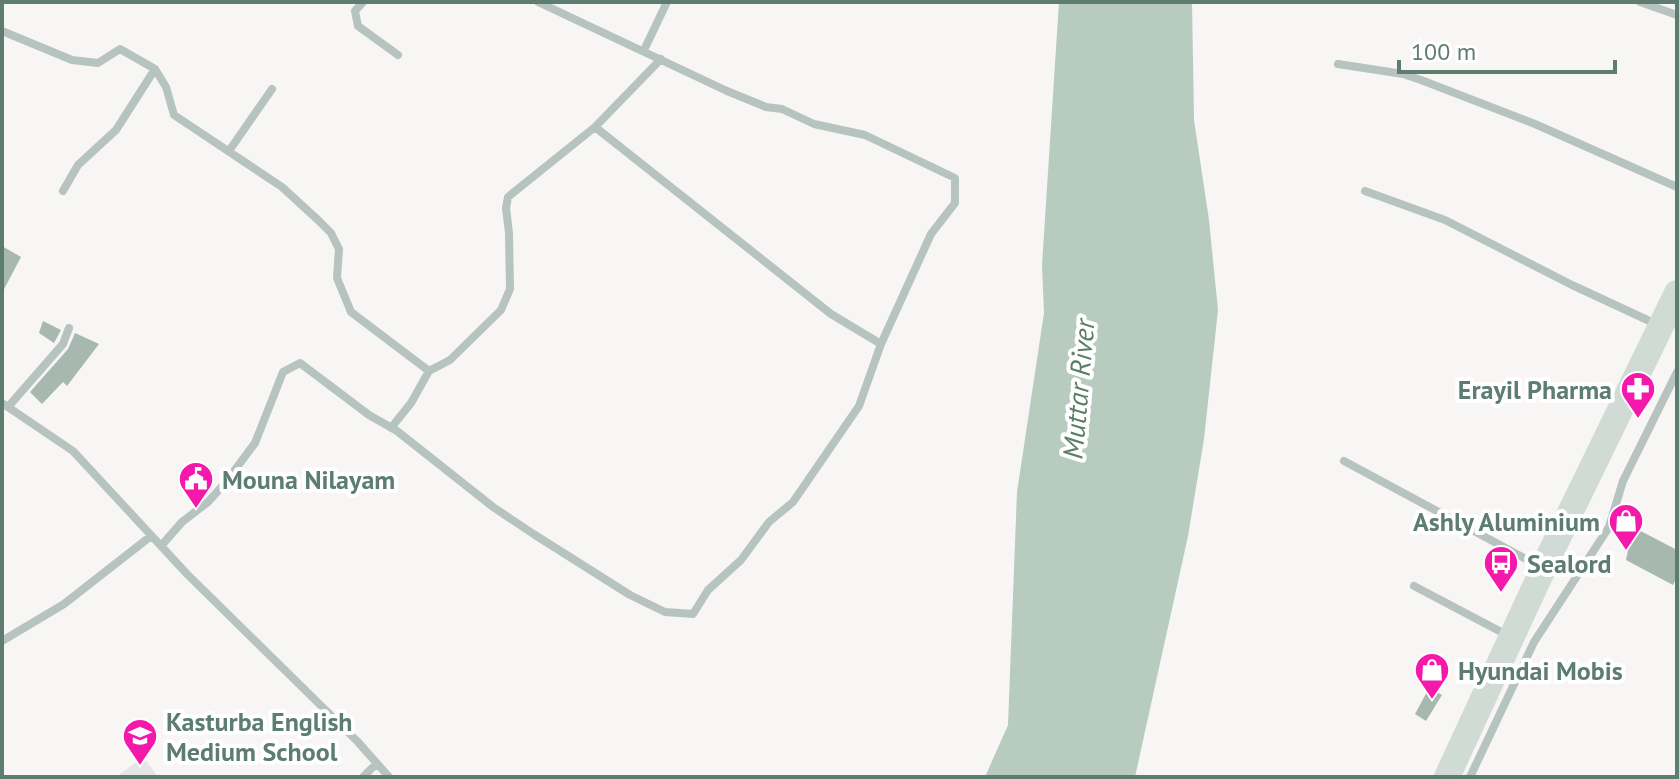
<svg xmlns="http://www.w3.org/2000/svg" width="1679" height="779" font-family="'PT Sans',sans-serif">
	<rect width="100%" height="100%" fill="#f8f5f5"/>
	<path fill="#e6e7e5" d="M143,757l15,20h-42z"/>
	<path fill="#b7cbbe" d="M1059,2h133l2,118 15,100 9,90 -14,129 -16,97 -53,241h-150l23,-52 9,-233 27,-179 -2,-48z"/>
	<path fill="#a7b8b0" d="M2,246l19,11 -19,36z
		M43,321l18,9 -7,13 -15,-10z
		M75,333l24,11 -32,42 -4,-4 -21,22 -12,-12 38,-43z
		M1633,527l44,23v27l-4,8 -47,-25z
		M1429,688l13,7 -16,26 -11,-7z"/>
	<g fill="none" stroke-linecap="round" stroke-linejoin="round">
		<path stroke="#b6c3be" stroke-width="8" d="M363,2l-8,9 3,15 40,29
			M1640,2l37,13
			M2,31l70,29 26,3 22,-14 35,20 11,18 8,28 108,72 36,33 13,13 8,16 -2,29 14,34 78,59
			M644,50l23,-48
			M1338,64l65,10 18,6 114,44 142,63
			M595,127l236,187 50,30
			M229,151l43,-62
			M63,191l15,-26 38,-35 39,-61
			M1365,191l80,29 127,65 84,39
			M2,403l71,48 114,123 170,167 32,36
			M8,407l55,-63 6,-16
			M391,428l20,-25 18,-32 21,-11 51,-50 9,-21 -1,-56 -3,-25 2,-11 87,-70 66,-68
			M1344,461l195,105
			M161,546l21,-24 26,-20 18,-20 29,-39 28,-71 17,-9 69,52 28,16 96,76 42,28 95,60 35,17 28,2 15,-24 33,-30 28,-38 24,-20 66,-96 22,-62 50,-110 24,-31v-25l-90,-43 -51,-11 -32,-15 -16,-2 -39,-16 -189,-89
			M1414,586l93,49
			M2,641l62,-37 87,-68
			M363,777l13,-13
			M1470,777l64,-135 75,-115 14,-46 54,-109"/>
		<path stroke="#d1dbd6" stroke-width="26" d="M1447,777l103,-223 127,-261"/>
	</g>
	<defs>
		<symbol id="pharmacy-pin" viewBox="-11 -11 22 30"><path d="M0 17L-7.5 6A9.5 9.5 0 1 1 7.5 6Z" fill="#f419aa" stroke="#fff"/><path d="M-2-6h4v4h4v4h-4v4h-4v-4h-4v-4h4Z" fill="#fff"/></symbol>
		<symbol id="civic-pin" viewBox="-11 -11 22 30"><path d="M0 17L-7.5 6A9.5 9.5 0 1 1 7.5 6Z" fill="#f419aa" stroke="#fff"/><path d="M-.6-6.5H3V-4.5H.6V-3L4-1V1h2V6H-6V1h2V-1L-.6-3ZM-1.2 2.5V6h2.4V2.5Z" fill="#fff"/></symbol>
		<symbol id="shop-pin" viewBox="-11 -11 22 30"><path d="M0 17L-7.5 6A9.5 9.5 0 1 1 7.5 6Z" fill="#f419aa" stroke="#fff"/><path d="M-5-2.5h2.3a2.7 3.5 0 0 1 5.4 0H5L5.5 6h-11ZM-1.5-2.5h3a1.5 2.3 0 0 0-3 0Z" fill="#fff"/></symbol>
		<symbol id="bus-pin" viewBox="-11 -11 22 30"><path d="M0 17L-7.5 6A9.5 9.5 0 1 1 7.5 6Z" fill="#f419aa" stroke="#fff"/><path d="M-5-6H5V4H4V6H2V4H-2V6H-4V4H-5ZM-3.5-4V0h7V-4ZM-3.5 1.2v1.5H-2V1.2ZM2 1.2v1.5H3.5V1.2Z" fill="#fff"/></symbol>
		<symbol id="school-pin" viewBox="-11 -11 22 30"><path d="M0 17L-7.5 6A9.5 9.5 0 1 1 7.5 6Z" fill="#f419aa" stroke="#fff"/><path d="M0-5L7-2L0 1L-7-2ZM-4 1L0 2.5L4 1V4Q0 6-4 4Z" fill="#fff"/></symbol>
	</defs>
	<g fill-rule="evenodd">
		<use href="#pharmacy-pin" x="1618" y="369" width="40" height="54"/>
		<use href="#civic-pin" x="176" y="459" width="40" height="54"/>
		<use href="#shop-pin" x="1606" y="501" width="40" height="54"/>
		<use href="#bus-pin" x="1481" y="543" width="40" height="54"/>
		<use href="#shop-pin" x="1412" y="650" width="40" height="54"/>
		<use href="#school-pin" x="120" y="716" width="40" height="54"/>
	</g>
	<g text-anchor="middle" dominant-baseline="central" stroke-width="8" stroke-linejoin="round" paint-order="stroke">
		<g font-size="26" font-weight="bold" fill="#5c7d6f" stroke="#fff" text-anchor="start">
			<text x="1612" y="389" text-anchor="end">Erayil Pharma</text>
			<text x="222" y="479">Mouna Nilayam</text>
			<text x="1600" y="521" text-anchor="end">Ashly Aluminium</text>
			<text x="1527" y="563">Sealord</text>
			<text x="1458" y="670">Hyundai Mobis</text>
			<text x="166" y="721">Kasturba English<tspan x="166" dy="30">Medium School</tspan></text>
		</g>
		<g font-size="28" font-style="italic" fill="#5b7e68" stroke="#fff">
			<text transform="translate(1078 389) rotate(-85)">Muttar River</text>
		</g>
	</g>
	<rect width="1679" height="779" fill="none" stroke="#5c7d6f" stroke-width="8"/>
	<path d="M1399 60v12h216v-12" fill="none" stroke="#5c7d6f" stroke-width="4"/>
	<text x="1411" y="60" font-size="24" fill="#5c7d6f" stroke="#ffffff" stroke-width="6" paint-order="stroke">100 m</text>
</svg>
